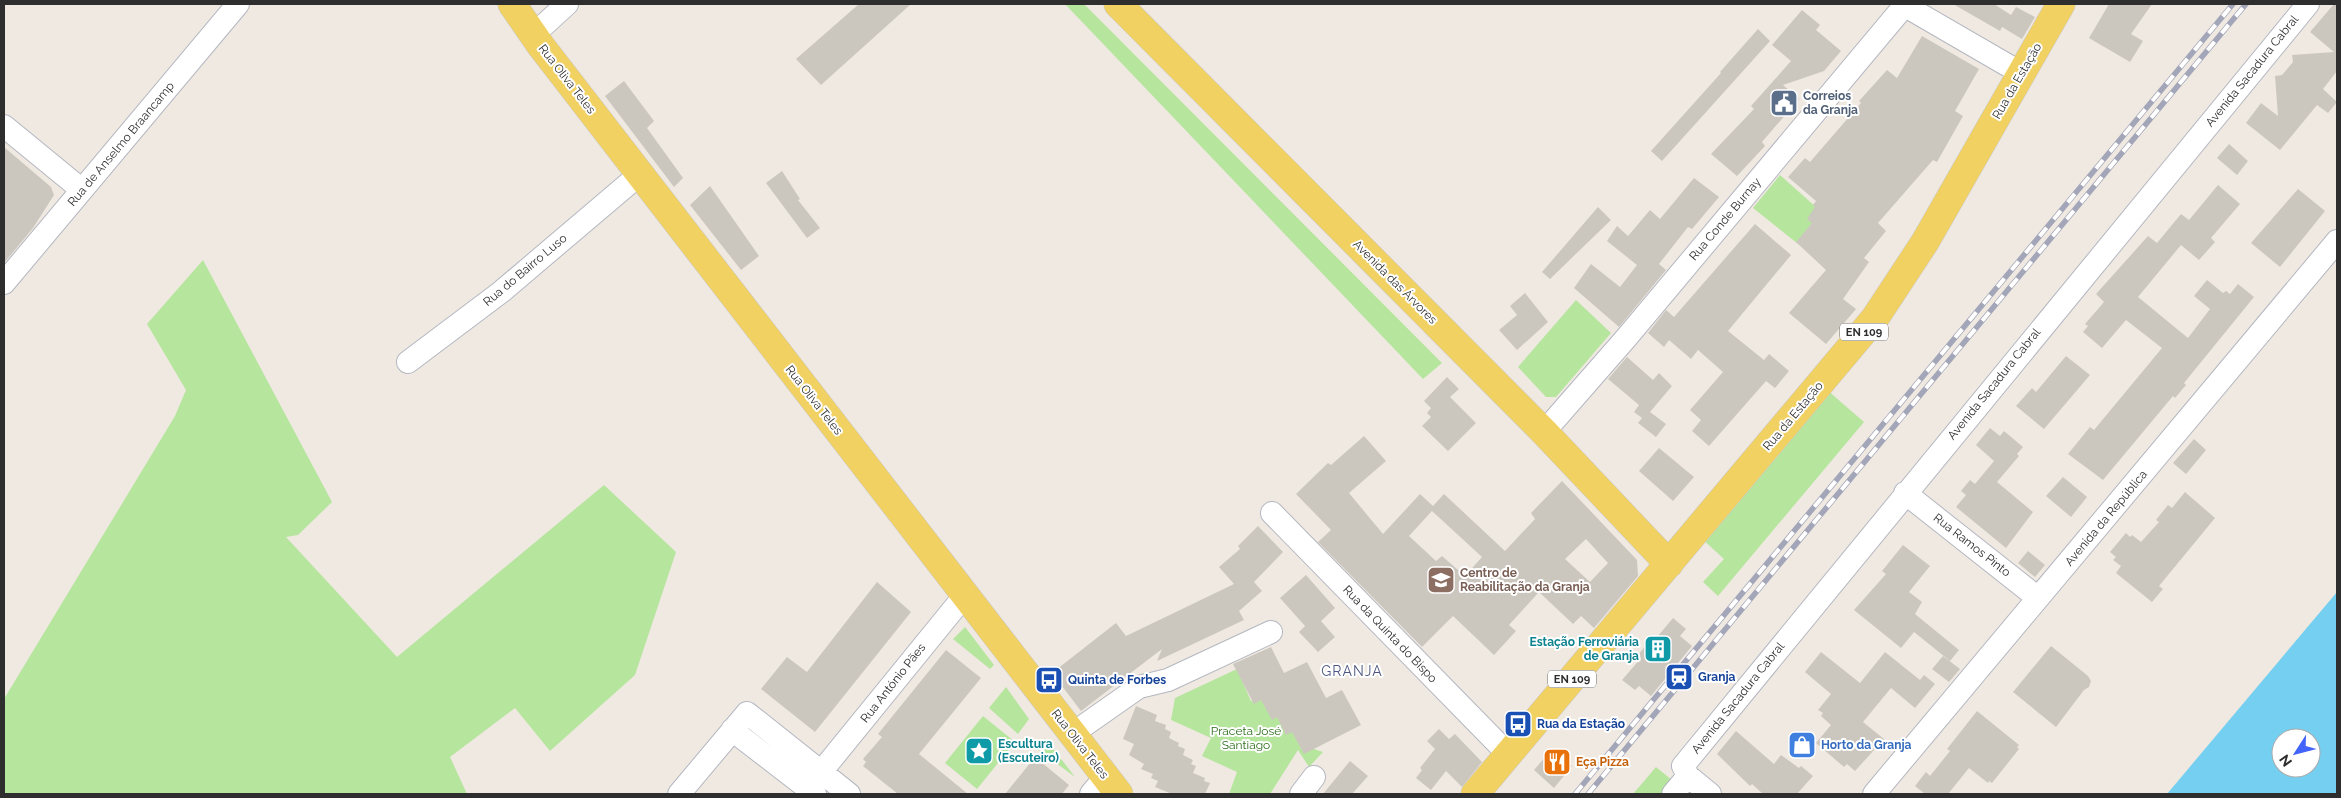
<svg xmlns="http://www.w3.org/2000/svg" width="2341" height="798" font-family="Raleway,sans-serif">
	<rect width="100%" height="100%" fill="#efe9e1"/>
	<path fill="#b6e59e" d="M1065,4h19l358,359 -19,16z
		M1780,175l46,41 -24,31 -49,-39z
		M203,260l129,242 -34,33 -12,2 111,120 207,-172 72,67 -41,123 -85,76 -35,-43 -65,49 17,37h-463v-95l171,-283 11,-26 -39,-66z
		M1576,300l35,33 -55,64h-10l-28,-30z
		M1826,389l38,33 -146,174 -15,-14 21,-23 -24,-22z
		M965,627l29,38 -4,4 -37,-30z
		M1237,669l14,32 13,-5 44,51 15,5 -14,15 -11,-17 -28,44h-41l8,-22 -35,-16 9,-18 -40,-18 4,-22z
		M1006,687l23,32 -11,15 -29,-26z
		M983,716l32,26 -38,47 -32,-26z
		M1045,738l30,39 -38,-28z
		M1656,767l33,27h-56z"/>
	<path fill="#75cff0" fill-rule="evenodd" d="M2337,592v202h-170zM2281,738h30v30h-30z"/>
	<path fill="#cbc7bf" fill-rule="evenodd" d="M859,4h52l-90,81 -25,-26z
		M1953,4h41l17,11 5,-8 19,10 -13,22 -20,-12 -2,4z
		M2109,4h43l-21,30 12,7 -13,21 -41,-24z
		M2334,4h3v67l-14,18 14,13 -9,11 -11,-8 -37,45 -34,-27 15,-20 17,13 -3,-40 7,-1 11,-13 -1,-7 42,-3 -24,-20z
		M1802,10l18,15 -4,5 25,21 -17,20 -41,14 16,14 -37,43 3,4 -28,30 -26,-22 43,-45 -3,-3 40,-45 -19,-16z
		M1758,29l12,12 -108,120 -11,-10 70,-78 -1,-1z
		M1922,36l57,33 -24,42 8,5 -26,46 -4,-2 -55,63 8,8 -22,27 5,4 -26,37 13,10 -30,35 -37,-31 37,-43 -30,-28 16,-19 -5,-4 8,-12 -2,-2 3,-4 -28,-24 17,-19 5,4 51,-59 -2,-2 28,-31 10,8z
		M624,81l30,40 -7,7 36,50 -9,9 -69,-91z
		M2229,144l19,17 -11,14 -20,-17z
		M4,147l47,40 3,8 -21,33 -29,35z
		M782,171l18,28 -2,1 22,28 -13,10 -41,-55z
		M1694,178l25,19 -27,32 -4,-2 -29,37 7,6 -47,57 -45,-39 17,-24 29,23 17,-22 -30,-24 10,-15 11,10 22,-26 10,9z
		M2218,185l22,19 -29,34 4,4 -16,18 -18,-15 -43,52 50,41 22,-29 -16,-13 13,-16 16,13 3,-2 4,3 8,-10 16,13 -70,86 2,2 -11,13 -2,-2 -70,84 -35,-26 22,-27 4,3 68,-82 -36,-28 -24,28 -19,-16 5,-6 -3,-2 19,-22 -8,-8 52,-58 9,7 24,-29 8,6z
		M710,186l49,70 -18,14 -51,-65z
		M2298,189l27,22 -45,56 -29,-24z
		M1598,207l13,13 -61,59 -8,-7z
		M1755,224l36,31 -63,76 36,29 5,-6 20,17 -14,17 -9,-7 -57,65 -17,-15 9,-11 -11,-10 33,-38 -25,-22 -7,9 -22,-19 -5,7 -16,-14 18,-23 8,7z
		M1525,293l23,29 -31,28 -18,-20 18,-15 -7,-9z
		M2066,356l24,19 -46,54 -28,-23 16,-18 4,4z
		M1627,357l26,23 6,-7 13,13 -22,26 16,12 -10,13 -18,-14 4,-5 -8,-6 5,-7 -31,-26z
		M1447,377l12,12 -9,8 26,26 -28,28 -26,-25 9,-9 -4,-4 4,-5 -7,-7z
		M1990,428l10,8 4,-5 19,16 -6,7 2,2 -22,26 36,30 -27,36 -50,-41 10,-12 -5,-4 9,-11 5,4 19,-23 -18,-16z
		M1364,436l22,25 -37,32 34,41 37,-40 13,12 11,-12 61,57 30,-32 -4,-6 31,-32 75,79 1,16 -44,52 -13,-12 -8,8 -34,-32 -30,33 7,6 -22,24 -41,-39 -31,31 -104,-105 13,-12 -35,-36 32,-31 3,2zM1432,511l50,46 -17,19 -23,-20 -6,5 -27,-25zM1586,539l22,24 -18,19 -25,-23z
		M2194,439l12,11 -20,24 -13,-11z
		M1659,448l35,29 -21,24 -34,-30z
		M2063,477l24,20 -16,20 -25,-21z
		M2185,492l30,26 -56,68 4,3 -11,13 -36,-29 5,-7 -8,-6 3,-3 -6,-5 16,-19 4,4 2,-2 9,7 18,-20 -3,-2 12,-15 4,3z
		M1258,526l25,26 -29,30 8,9 -23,20 5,9 -87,41 5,-12 -81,62 -29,-38 64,-50 10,13 108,-52 -15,-17 21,-18 -2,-3z
		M1903,545l27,21 -21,26 13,10 -7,12 44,36 -9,11 -36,-29 -13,16 -47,-38 32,-36 -4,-3z
		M2028,551l17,14 -10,12 -17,-14z
		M1306,575l29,33 -14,13 14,16 -17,15 -19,-20 6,-6 -25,-28z
		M877,582l34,30 -96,120 -54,-43 26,-32 20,15z
		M1673,618l13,11 -6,7 12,10 -41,50 -12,-10 -4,4 -13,-10 19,-22 -3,-3 12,-15 3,2z
		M2051,646l37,30 3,5 -2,6 -5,3 -28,37 -43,-35z
		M1271,647l13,26 23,-11 19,36 16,-8 19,35 -57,29 -12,-22 -6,3 -9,-18 -5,3 -11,-20 -7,4 -21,-40z
		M946,650l35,28 -62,76 49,40h-70l-35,-28 3,-4 -3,-3 19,-22 -4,-3z
		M1821,652l39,31 25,-31 35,28 4,-5 11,9 -20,24 -24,-20 -28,34 21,17 -29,32 -8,-7 -3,3 -28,-24 15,-18 -10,-9 2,-3 -5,-3 13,-16 -26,-22z
		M1943,656l17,13 -11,13 -17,-13z
		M1136,706l21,9 -2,6 11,4 -1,4 6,3 -2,6 10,5 -1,3 7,3 -2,6 10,5 -2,4 5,2 -3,7 12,5 -1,3 6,2 -5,11h-33l-17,-7 3,-6 -7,-3 2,-4 -12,-5 3,-5 -15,-9 5,-11 -11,-5z
		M1977,711l42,34 -2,2 2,2 -27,34 -3,-2 -1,2 -19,-15 -21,26h-23l-10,-8 11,-14 4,4 20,-25 -3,-2z
		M1439,729l10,10 6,-5 27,28 -20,25 -16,-16 -15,19 -15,-12 6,-8 -2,-2 15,-19 -8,-8z
		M1736,731l38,33 7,-9 18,13 2,-2 12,10 -16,18h-34l-11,-10 -2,2 -33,-32z
		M1552,749l20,17 -18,22 -20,-18z
		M1035,757l34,28 -7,9h-57z
		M1350,761l18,15 -16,18h-29z"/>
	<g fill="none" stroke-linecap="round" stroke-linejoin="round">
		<defs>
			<path id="minor" d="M1902,4l119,69
				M533,35l34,-31
				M4,126l78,64
				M4,283l234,-279
				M408,362l93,-70 139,-118
				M1544,432l83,-95 278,-332
				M1905,493l133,105
				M1272,513l237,242
				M732,730l83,64
				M1072,734l67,-47 29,-7 103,-48
				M808,788l157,-193
				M679,794l68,-81 102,81
				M1091,794l14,-17
				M1301,794l13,-17
				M1673,794l15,-18
				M1710,794l-22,-18 -5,-10 625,-762
				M1874,794l463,-553"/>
			<path id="major" d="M512,4l29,42 578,748
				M1118,4l426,428 125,132
				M1475,794l400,-476 50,-76 136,-238"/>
		</defs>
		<use href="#minor" stroke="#b4b7c1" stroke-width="24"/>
		<use href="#major" stroke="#c9c9c9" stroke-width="29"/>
		<use href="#minor" stroke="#fff" stroke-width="22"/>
		<use href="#major" stroke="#f2d163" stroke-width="28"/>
		<defs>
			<path id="rail" d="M1575,794l658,-790
				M1588,794l658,-790"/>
		</defs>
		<use href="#rail" stroke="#a3a6b8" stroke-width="5.5"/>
		<use href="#rail" stroke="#fff" stroke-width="4" stroke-dasharray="11" stroke-linecap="butt"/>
	</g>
	<defs>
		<symbol id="civic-square" viewBox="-11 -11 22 22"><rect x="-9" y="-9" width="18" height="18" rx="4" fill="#5c6f8a" stroke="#fff"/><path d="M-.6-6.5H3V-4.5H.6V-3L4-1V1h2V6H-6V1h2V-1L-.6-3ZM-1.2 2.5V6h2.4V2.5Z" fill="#fff"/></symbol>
		<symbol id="school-square" viewBox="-11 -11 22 22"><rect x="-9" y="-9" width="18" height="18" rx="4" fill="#8d6e63" stroke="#fff"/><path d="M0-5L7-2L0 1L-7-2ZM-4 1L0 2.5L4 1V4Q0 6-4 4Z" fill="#fff"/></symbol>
		<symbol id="building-square" viewBox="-11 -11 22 22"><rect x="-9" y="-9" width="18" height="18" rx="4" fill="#0f9aa8" stroke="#fff"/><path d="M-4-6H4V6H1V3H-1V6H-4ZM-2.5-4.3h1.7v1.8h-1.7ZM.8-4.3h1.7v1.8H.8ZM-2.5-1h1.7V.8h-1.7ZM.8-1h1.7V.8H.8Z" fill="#fff"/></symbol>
		<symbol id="station-square" viewBox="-11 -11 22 22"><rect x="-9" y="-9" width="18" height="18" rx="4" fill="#1a4fb4" stroke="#fff"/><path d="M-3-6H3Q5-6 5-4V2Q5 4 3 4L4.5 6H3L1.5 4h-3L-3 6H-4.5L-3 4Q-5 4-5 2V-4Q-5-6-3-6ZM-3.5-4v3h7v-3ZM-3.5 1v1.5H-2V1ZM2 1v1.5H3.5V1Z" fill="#fff"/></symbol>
		<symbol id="bus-square" viewBox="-11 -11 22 22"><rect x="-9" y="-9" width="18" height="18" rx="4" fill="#1a4fb4" stroke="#fff"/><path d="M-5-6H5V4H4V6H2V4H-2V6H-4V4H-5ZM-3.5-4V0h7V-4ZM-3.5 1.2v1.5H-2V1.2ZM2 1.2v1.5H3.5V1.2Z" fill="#fff"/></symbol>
		<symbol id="shop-square" viewBox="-11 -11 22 22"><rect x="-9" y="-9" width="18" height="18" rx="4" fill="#3f7fe0" stroke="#fff"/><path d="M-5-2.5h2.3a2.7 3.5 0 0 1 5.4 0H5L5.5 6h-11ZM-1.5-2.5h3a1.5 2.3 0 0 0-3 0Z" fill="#fff"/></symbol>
		<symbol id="sight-square" viewBox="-11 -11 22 22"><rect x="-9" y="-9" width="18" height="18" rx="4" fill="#0f9aa8" stroke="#fff"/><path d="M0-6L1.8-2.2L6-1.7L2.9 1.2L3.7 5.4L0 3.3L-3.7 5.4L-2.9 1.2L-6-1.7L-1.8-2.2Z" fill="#fff"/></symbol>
		<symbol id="restaurant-square" viewBox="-11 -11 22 22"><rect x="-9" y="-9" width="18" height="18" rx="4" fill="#e8710a" stroke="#fff"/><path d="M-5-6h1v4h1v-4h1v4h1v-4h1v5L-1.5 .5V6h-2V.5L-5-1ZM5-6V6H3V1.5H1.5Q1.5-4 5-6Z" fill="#fff"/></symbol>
	</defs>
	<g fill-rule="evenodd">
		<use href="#civic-square" x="1768" y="87" width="32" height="32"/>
		<use href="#school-square" x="1425" y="564" width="32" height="32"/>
		<use href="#building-square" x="1642" y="633" width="32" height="32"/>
		<use href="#station-square" x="1663" y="661" width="32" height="32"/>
		<use href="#bus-square" x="1033" y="664" width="32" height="32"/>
		<use href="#bus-square" x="1502" y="708" width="32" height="32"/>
		<use href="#shop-square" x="1786" y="729" width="32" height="32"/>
		<use href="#sight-square" x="963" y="735" width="32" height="32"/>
		<use href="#restaurant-square" x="1541" y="746" width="32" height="32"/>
	</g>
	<g text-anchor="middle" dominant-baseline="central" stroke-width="4" stroke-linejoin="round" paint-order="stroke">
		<g fill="#fff" stroke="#6d6d6d" stroke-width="1">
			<rect x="1840" y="323.5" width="48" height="17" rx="4"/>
			<rect x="1548" y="670.5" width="48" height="17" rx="4"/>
		</g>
		<g font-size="11" font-weight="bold" fill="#2e2e2e">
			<text x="1864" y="332">EN 109</text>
			<text x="1572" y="679">EN 109</text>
		</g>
		<g font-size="12" fill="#2e2e2e" stroke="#fff">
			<text transform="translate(2252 71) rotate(-51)">Avenida Sacadura Cabral</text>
			<text transform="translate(567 79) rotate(52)">Rua Oliva Teles</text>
			<text transform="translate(2017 81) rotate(-60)">Rua da Estação</text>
			<text transform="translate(121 144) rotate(-50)">Rua de Anselmo Braancamp</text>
			<text transform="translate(1725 219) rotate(-50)">Rua Conde Burnay</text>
			<text transform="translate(525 270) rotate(-40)">Rua do Bairro Luso</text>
			<text transform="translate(1395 282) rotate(45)">Avenida das Árvores</text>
			<text transform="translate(1994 384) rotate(-51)">Avenida Sacadura Cabral</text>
			<text transform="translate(814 400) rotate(52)">Rua Oliva Teles</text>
			<text transform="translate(1793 416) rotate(-50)">Rua da Estação</text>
			<text transform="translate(2106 518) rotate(-50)">Avenida da República</text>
			<text transform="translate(1972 545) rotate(38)">Rua Ramos Pinto</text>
			<text transform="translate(1390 634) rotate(46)">Rua da Quinta do Bispo</text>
			<text transform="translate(893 683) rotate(-52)">Rua António Pães</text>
			<text transform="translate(1738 698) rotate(-51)">Avenida Sacadura Cabral</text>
			<text transform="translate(1080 744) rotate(52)">Rua Oliva Teles</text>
		</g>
		<g font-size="12" font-weight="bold" fill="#4e5e75" stroke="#fff" text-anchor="start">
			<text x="1803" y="96">Correios<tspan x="1803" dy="14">da Granja</tspan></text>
		</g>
		<g font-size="12" font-weight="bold" fill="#785e54" stroke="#fff" text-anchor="start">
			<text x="1460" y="573">Centro de<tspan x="1460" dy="14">Reabilitação da Granja</tspan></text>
		</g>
		<g font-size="12" font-weight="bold" fill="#0d838f" stroke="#fff" text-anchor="end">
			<text x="1639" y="642">Estação Ferroviária<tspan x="1639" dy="14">de Granja</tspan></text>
			<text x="998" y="744" text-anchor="start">Escultura<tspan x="998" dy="14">(Escuteiro)</tspan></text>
		</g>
		<g font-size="12" font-weight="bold" fill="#164399" stroke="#fff" text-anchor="start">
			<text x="1698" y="677">Granja</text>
			<text x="1068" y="680">Quinta de Forbes</text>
			<text x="1537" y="724">Rua da Estação</text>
		</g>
		<g font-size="12" fill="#2c6e1b" stroke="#fff">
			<text x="1246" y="731">Praceta José<tspan x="1246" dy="14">Santiago</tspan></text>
		</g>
		<g font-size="12" font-weight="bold" fill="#366cbe" stroke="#fff" text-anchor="start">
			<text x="1821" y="745">Horto da Granja</text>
		</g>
		<g font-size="12" font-weight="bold" fill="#c56008" stroke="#fff" text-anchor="start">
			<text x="1576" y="762">Eça Pizza</text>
		</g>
		<g font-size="14" letter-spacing="1" fill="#4d5680" stroke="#fff">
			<text x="1352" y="671">GRANJA</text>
		</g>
	</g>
	<rect width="2341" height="798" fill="none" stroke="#2e2e2e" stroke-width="10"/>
	<g transform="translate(2296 753) rotate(234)"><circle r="24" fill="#ffffff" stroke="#ababab"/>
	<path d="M0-4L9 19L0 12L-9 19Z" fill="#4264fb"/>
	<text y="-8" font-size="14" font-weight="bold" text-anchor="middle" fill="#2e2e2e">N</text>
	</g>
</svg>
